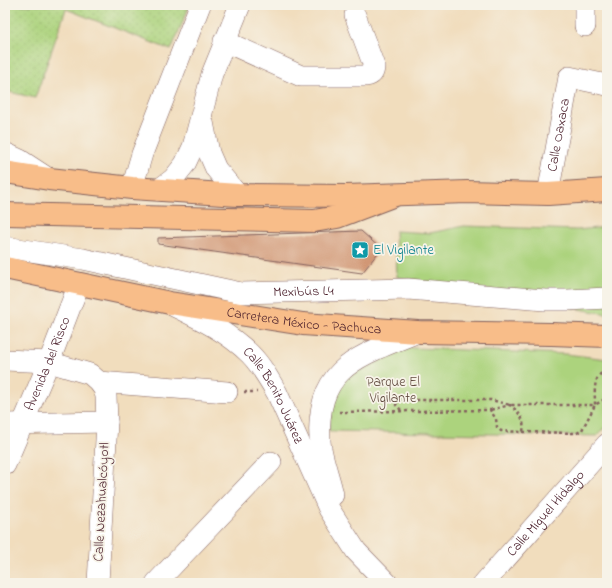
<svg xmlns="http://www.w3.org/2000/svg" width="612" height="588" font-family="'Indie Flower',sans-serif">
	<defs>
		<pattern id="grass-dots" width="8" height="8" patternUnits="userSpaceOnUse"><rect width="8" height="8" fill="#acd37d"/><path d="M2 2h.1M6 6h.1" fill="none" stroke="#96b56c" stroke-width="1.8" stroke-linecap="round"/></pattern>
	</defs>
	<rect width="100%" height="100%" fill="#f7f3e8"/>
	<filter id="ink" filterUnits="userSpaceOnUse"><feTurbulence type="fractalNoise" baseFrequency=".025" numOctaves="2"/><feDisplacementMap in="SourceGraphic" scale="8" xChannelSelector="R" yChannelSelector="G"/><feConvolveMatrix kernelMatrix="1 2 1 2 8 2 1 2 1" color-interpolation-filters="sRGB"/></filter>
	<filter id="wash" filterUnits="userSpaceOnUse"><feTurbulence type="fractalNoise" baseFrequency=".012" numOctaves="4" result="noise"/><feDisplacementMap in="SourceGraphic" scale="16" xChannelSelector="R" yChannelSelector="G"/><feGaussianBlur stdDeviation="0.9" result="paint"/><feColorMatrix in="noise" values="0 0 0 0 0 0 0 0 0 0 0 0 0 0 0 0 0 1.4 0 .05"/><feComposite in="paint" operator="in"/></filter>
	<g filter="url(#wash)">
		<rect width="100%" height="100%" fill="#f1ddbd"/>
		<path fill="url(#grass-dots)" stroke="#7b7954" d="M5,5h185l-19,45 -105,-41 -31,89 -30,-7z"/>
		<path fill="#acd37d" stroke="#7b7954" d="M464,226l113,4 30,-3v87l-210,-37 -2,-46 35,2z
			M388,347l178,7 41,5v66l-10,11 -268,-5 7,-51z"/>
		<g id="blocks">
			<path fill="#d19775" d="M361,231l20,18 -19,24 -204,-29v-6z"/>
		</g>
	</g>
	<g filter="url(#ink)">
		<use href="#blocks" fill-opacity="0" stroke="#84625e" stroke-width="1"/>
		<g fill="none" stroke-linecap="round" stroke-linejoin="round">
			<defs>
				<g id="minor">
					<path d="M585,5v21"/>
					<path d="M224,41l77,35h65c6,-1 8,-4 8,-10l-19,-51"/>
					<path d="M203,122l6,31 7,16 22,26"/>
					<path d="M5,153l15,7 29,19"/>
					<path d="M132,188l10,-34 58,-149"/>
					<path d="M158,190l15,-11 12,-15 8,-17 19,-73 28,-69"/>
					<path id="s1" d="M548,194l21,-117 38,8"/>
					<path id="s2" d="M5,247l78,12 158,34 167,-4 137,11h23l39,-2"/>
					<path id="s3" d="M174,306c27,13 55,27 76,48 11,11 19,25 27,39l52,116 27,42 31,32"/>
					<path d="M5,360l44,2 41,12 9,8 5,7 2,7 1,26 -9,161"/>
					<path d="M99,382l128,10"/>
					<path d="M5,424l102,-2"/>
					<path id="s4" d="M5,465l44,-103 30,-78"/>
					<path d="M333,495c-3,-16 -12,-38 -13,-54 -5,-75 40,-85 98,-109"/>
					<path d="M156,583l115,-121"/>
					<path id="s5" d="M484,583l123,-139"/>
				</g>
				<path id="major" d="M5,214l309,7 23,-4 58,-22"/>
				<g id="highway">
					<path d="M5,172l44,7 83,9 106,7 108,1 121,-4 81,2 59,-4"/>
					<path id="s6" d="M5,268l165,35 133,21 115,8 133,2 56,2"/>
				</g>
			</defs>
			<use href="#minor" stroke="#84625e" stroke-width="22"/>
			<use href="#major" stroke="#84625e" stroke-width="24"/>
			<use href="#highway" stroke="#84625e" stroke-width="24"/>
			<path stroke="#84625e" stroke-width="2.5" stroke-dasharray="3 3" stroke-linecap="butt" d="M244,392h13
				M401,410l-5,-5 2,-4 2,-1h91l19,5h85c0,-14 -3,-29 12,-35
				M339,412l151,-2 6,9 1,8 4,4 22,1c2,-13 -3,-19 -13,-27l-20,5
				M523,432l54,1 5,-3 13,-25 8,-5h4"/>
			<use href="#minor" stroke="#fff" stroke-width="21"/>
			<use href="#major" stroke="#f8bd89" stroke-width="22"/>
			<use href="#highway" stroke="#f8bd89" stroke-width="22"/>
		</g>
	</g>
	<defs>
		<symbol id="sight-square" viewBox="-11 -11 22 22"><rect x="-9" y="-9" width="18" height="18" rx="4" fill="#0f9aa8" stroke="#f7f3e8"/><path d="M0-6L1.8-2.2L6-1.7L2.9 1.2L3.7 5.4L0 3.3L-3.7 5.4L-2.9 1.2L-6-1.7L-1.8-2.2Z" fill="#fff"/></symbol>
	</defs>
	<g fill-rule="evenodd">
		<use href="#sight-square" x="350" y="240" width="20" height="20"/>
	</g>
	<g text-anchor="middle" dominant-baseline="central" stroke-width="3.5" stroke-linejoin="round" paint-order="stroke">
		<g font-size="14" fill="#4a1f2b" stroke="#f7f3e8">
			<text stroke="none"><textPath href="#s1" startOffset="60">Calle Oaxaca</textPath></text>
			<text stroke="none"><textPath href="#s2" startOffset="303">Mexibús L4</textPath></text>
			<text stroke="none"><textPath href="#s6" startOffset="304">Carretera México - Pachuca</textPath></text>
			<text stroke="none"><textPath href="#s4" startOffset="110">Avenida del Risco</textPath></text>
			<text stroke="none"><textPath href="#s3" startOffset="138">Calle Benito Juárez</textPath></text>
			<text transform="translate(102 502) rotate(-87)">Calle Nezahualcóyotl</text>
			<text stroke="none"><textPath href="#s5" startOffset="93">Calle Miguel Hidalgo</textPath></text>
		</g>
		<g font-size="14" fill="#0d838f" stroke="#f7f3e8" text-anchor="start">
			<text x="373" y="250">El Vigilante</text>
		</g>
		<g font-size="14" fill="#624c40" stroke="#f7f3e8">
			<text x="393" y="382">Parque El<tspan x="393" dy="16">Vigilante</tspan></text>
		</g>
	</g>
	<rect width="612" height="588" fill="none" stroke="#f7f3e8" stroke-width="20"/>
</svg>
